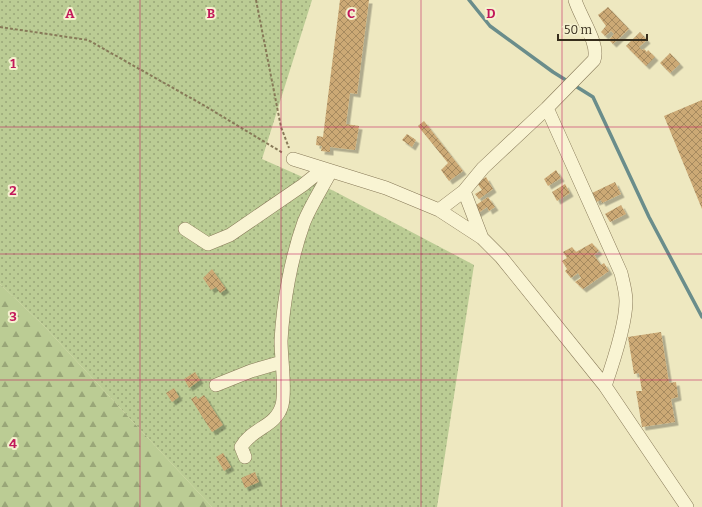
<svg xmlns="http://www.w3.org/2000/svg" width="702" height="507" font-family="Bitter,serif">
	<defs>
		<pattern id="grass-dots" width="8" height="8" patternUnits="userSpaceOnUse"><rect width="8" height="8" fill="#bbcc94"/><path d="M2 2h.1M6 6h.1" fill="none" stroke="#99a678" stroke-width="1.8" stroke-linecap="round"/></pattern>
		<pattern id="forest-firs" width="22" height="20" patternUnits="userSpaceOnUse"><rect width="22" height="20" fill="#bbcc94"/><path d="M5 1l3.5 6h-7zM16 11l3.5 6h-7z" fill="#99a678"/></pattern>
		<pattern id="building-cross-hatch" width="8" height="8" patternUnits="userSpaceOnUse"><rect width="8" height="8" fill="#cca975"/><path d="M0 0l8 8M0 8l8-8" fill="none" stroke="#a68a5f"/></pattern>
		<filter id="shadow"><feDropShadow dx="3.5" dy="3.5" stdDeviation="0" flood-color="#0004"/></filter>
	</defs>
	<rect width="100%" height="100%" fill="#eee8c0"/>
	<path fill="url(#grass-dots)" d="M0,0h312l-50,159 72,32 140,74 -37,242h-225l-168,-181 -44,-42z"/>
	<path fill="url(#forest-firs)" d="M0,284l44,42 168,181h-212z"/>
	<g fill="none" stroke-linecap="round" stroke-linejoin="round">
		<path stroke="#6a8d8b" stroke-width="3.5" d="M469,0l21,26 63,46 40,25 56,120 53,100"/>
	</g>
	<path fill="url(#building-cross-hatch)" filter="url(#shadow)" d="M340,0h29l-12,94 -7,-1 -4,31 13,2 -4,24 -25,-3v5l-9,-1 1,-5 -6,-1 1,-9 6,1z
		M608,7l21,22 -16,15 -4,-4 5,-6 -3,-3 -6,5 -4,-4 5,-6 -8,-11z
		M640,32l7,8 -8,7 3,3 2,-1 3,3 1,-2 7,7 -9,9 -20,-20z
		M670,53l10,11 -10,9 -10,-10z
		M702,100v109l-38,-93z
		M424,121l39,50 -14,10 -8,-11 7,-7 -30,-37z
		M407,134l9,6 -4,7 -10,-7z
		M556,170l5,8 -13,8 -4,-7z
		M486,177l7,12 -14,10 -4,-5 7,-4 -5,-7z
		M615,182l6,12 -19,9 -1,-3 -5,2 -4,-9z
		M565,184l5,9 -13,8 -5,-9z
		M488,197l7,10 -6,4 -2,-4 -10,7 -4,-7z
		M621,205l5,9 -16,8 -5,-8z
		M592,243l7,8 -5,4 7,10 3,-2 5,8 -26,18 -8,-7 6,-4 -3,-5 -7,5 -6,-7 2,-2 -5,-8 5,-3 -4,-6 9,-5 4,5z
		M212,269l14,20 -6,4 -4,-6 -5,3 -8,-12z
		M661,332l8,51 7,-1 2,15 -7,2 4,23 -33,5 -6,-36h6l-3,-18 -5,1 -6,-37z
		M195,372l5,8 -11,8 -5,-9z
		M174,388l5,9 -7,5 -6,-9z
		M204,395l19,30 -11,7 -21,-33 5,-3 2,3z
		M223,453l8,14 -7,4 -8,-14z
		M255,472l4,10 -14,6 -4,-10z"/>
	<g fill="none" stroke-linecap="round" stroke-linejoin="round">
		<defs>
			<path id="street" d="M547,108l47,-48c6,-16 -14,-43 -19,-60
				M293,159l93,29 53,22 43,28 19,19 104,129 82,121
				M464,191l18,47
				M439,210l25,-19 19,-23 64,-60 74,165c2,9 5,19 5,28 0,24 -13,62 -21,85
				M185,229l23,15 22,-9 73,-50 20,-16
				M216,385l35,-14 31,-9
				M245,457l-4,-10c12,-20 35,-20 41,-42 4,-14 -1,-48 -1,-64 2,-38 10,-83 23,-119 7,-17 18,-34 27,-51"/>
		</defs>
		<use href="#street" stroke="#877958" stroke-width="14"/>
		<path stroke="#877958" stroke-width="2" stroke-dasharray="3 2" stroke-linecap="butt" d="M256,0l25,127 8,21
			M0,27l88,13 117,66 78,47"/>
		<use href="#street" stroke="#f9f4d3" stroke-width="13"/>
	</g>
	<path fill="none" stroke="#c2185b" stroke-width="1" stroke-opacity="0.55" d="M140,0v507M281,0v507M421,0v507M562,0v507M0,127h702M0,254h702M0,380h702"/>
	<g font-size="13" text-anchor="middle" font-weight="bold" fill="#c2185b" stroke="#f5f1cf" stroke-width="4" stroke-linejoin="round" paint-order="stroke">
		<text x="70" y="18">A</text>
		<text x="211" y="18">B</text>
		<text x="351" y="18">C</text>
		<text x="491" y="18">D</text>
		<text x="13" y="68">1</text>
		<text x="13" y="195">2</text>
		<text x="13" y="321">3</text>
		<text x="13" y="448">4</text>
	</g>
	<path d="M558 34v6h89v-6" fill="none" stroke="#362d1c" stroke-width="2"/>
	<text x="564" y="34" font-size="12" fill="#362d1c" stroke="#f5f1cf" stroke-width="3" paint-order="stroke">50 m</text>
</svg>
